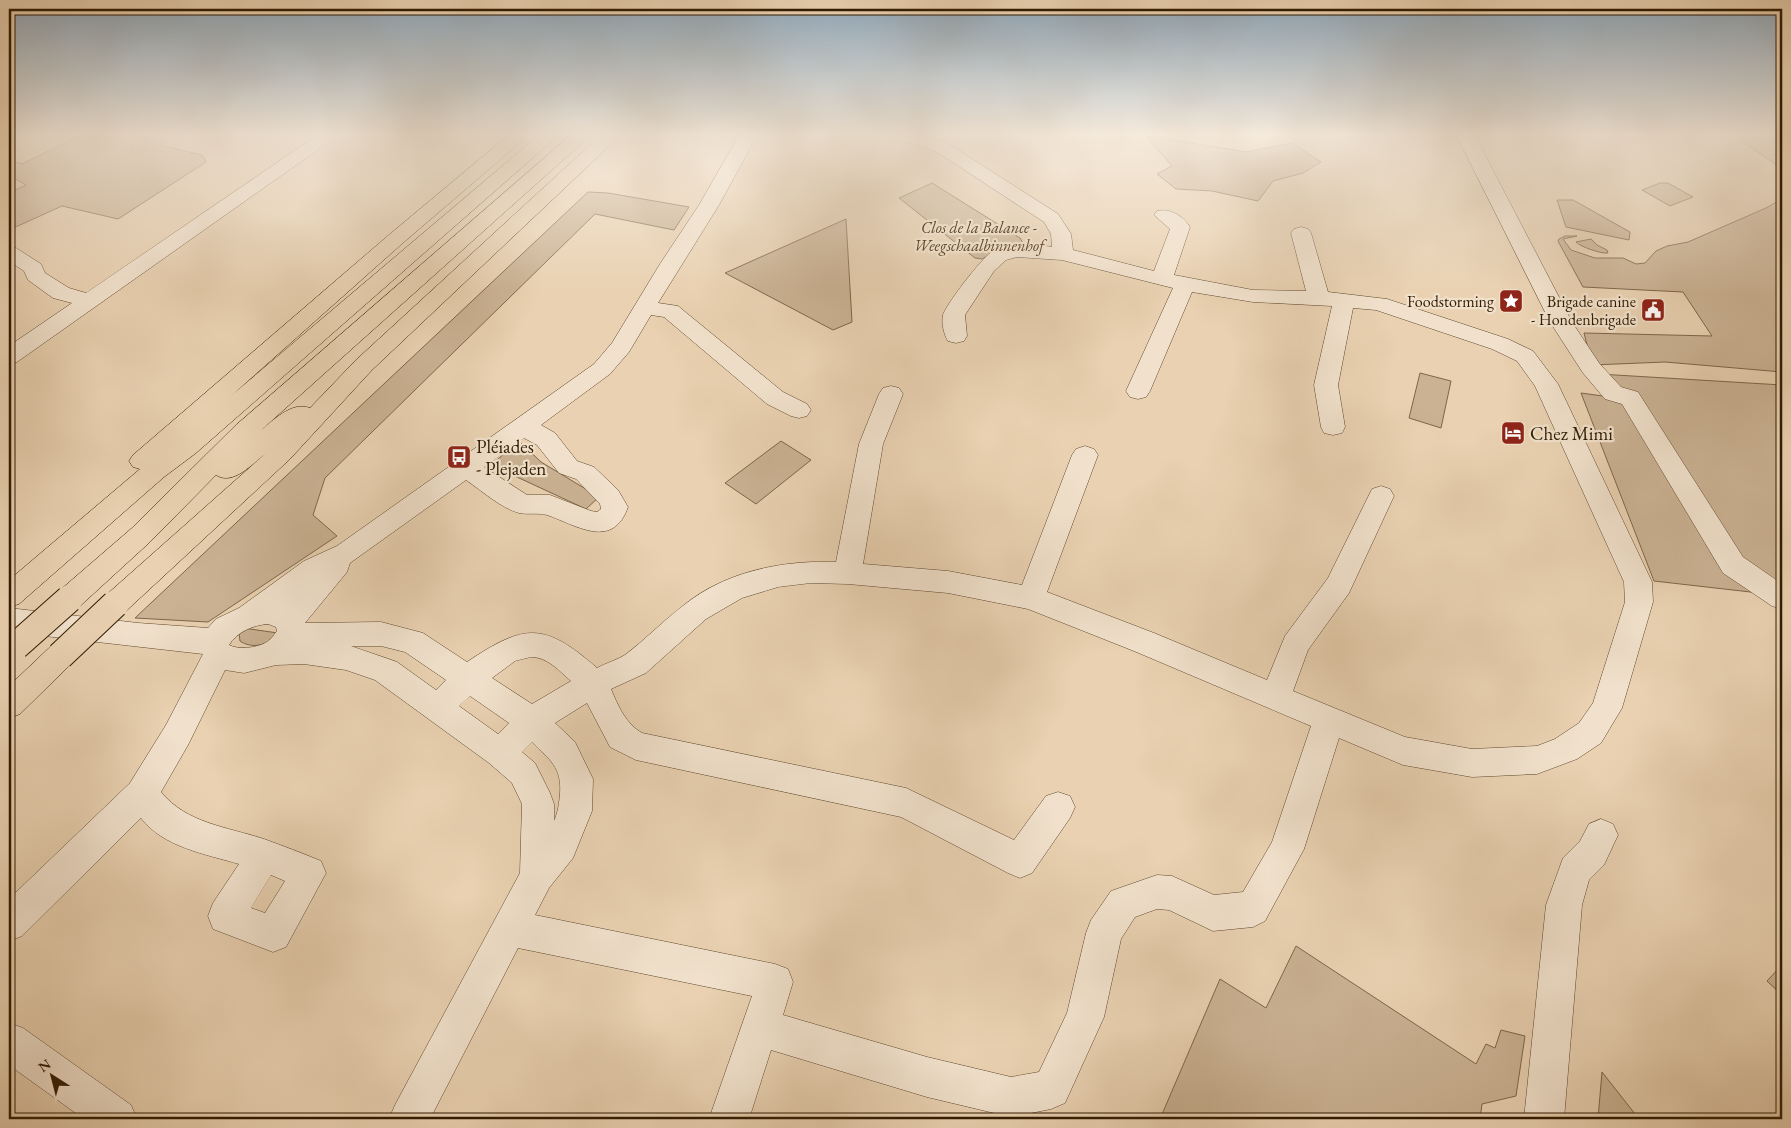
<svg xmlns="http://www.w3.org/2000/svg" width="1791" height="1128" font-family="'EB Garamond',serif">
	<rect width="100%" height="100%" fill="#e9d1b1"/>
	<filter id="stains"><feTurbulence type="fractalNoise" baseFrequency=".004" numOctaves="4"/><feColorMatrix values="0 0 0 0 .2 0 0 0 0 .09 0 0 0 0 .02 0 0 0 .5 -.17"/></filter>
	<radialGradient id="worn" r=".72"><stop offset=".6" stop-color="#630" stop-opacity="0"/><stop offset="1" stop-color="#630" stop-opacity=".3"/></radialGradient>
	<path fill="#cab293" stroke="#7d664a" d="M78,134h85v12l39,9 4,7 -88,57 -56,-13 -53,24v-37l17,-8 -17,-10v-15l13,4 57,-28z
		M1732,134h50v35z
		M1146,136l100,16 46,-9 29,19 -18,11 -30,8 -15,20 -46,-10 -36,-2 -19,-15 15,-8z
		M932,183l88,55 3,5 -22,5 -19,11 -7,-1 -76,-60z
		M1660,183h8l25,14 -23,9 -28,-16z
		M588,192l20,1 81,14 -15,23 -79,-16 -270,264 -12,37 24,21 -129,86 -73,-4z
		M1782,199v173l-117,-10 -73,3 -8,-32 128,3 -29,-44 -100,-5 -25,-46 1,-2 6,-3h12l-14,3 8,11 24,8h28l13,6 9,-1 11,-12 11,-5 21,-4 78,-34z
		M1557,200h16l57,32 -1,8 -63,-13z
		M846,219l6,103 -19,8 -108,-57z
		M1591,239l6,6 10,5 1,3c-7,1 -27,-6 -32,-11z
		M1420,373l31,8 -10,47 -32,-10z
		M1599,374l183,11v207l-40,-27 -110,-169z
		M1581,393l44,6 143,195 -114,-13z
		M519,441l22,21 58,35 -13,12 -95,-44z
		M781,441l30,19 -55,44 -31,-21z
		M243,628l35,5c-7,13 -27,16 -38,8l-1,-8z
		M1296,946l180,118 10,-20 9,4 6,-18 24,6 -9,60 -34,8 -2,15h-320l60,-140 46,29z
		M1782,965v30l-15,-14z
		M1602,1072l37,47h-41z"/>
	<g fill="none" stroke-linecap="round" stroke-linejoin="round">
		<defs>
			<path id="minor" d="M9,134h14l-8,7 -6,1z
				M319,134h21l-323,228 -8,2v-18l63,-43 -19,-5 -25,-18 -4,-9 -15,-10v-15l7,2 25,16 4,9 24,15 17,5z
				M740,134h18l-39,71 -61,98 20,3 105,86 24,12 4,6 -4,6 -8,2 -8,-2 -24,-12 -103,-87 -13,-2 -22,37 -19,22 -69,51 14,8 22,28 17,6 24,23 10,17c-15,42 -49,20 -78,9 -10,-4 -21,-1 -31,-3 -18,-5 -37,-22 -53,-33l-116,83 -3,9 -42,51 76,-1 42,11 44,29c58,-39 77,-40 130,6 9,-5 20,-8 28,-13 20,-15 39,-35 59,-50 42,-34 100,-45 152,-43l23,-118 20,-50 4,-6 8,-2 8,2 4,6 -20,50 -20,120 85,7 74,14 50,-130 4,-6 9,-3 9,3 4,6 -51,137 107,41 113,47 18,-44 43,-58 44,-89 9,-3 9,3 4,7 -45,97 -41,57 -15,41 112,46 67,12 65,-3 18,-7 24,-16 14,-20 32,-101 -1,-20 -89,-196 -18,-25 -25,-12 -116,-39 -23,-2 -15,77 7,42 -3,6 -9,2 -9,-2 -3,-6 -7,-42 18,-79 -79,-4 -61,-10 -42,99 -4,6 -8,2 -8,-2 -4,-6 47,-103 -111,-28 -45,-3 -11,3 -12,11 -29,44 2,21 -3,5 -8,2 -8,-2c-4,-6 -7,-19 -5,-26 2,-9 40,-59 49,-63 17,-10 41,-8 60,-5l-1,-13 -7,-12 -101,-66 -15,-8 -38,-10 -3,-4c27,0 44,1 68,14l103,66 13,20 2,16 81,21 16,-42 -16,-14 3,-4c13,-3 26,5 33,16l-16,48 79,15 53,1 -15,-58 3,-4 7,-2 7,2 3,4 17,59 59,7 121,40 25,12 25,33 94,198 1,20 -31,106 -21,35 -24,16 -40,15 -65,3 -69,-12 -64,-27 -35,111 -39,72 -12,6 -40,4 -44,-21 -12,-1 -22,8 -14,22 -17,78 -39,86 -14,6 -40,8 -84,-20 -156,-47 -22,69h-40l43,-123 -234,-48 -88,171h-41l6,-14 125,-232 2,-69 -10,-21 -23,-20 -114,-83 -29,-10 -42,-6 -28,1 -32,8 -19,-3 -37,75 -27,47c25,31 66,35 103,47 19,7 38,14 57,22l5,12 -40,74 -13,5 -60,-23 -5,-13 5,-13 26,-39c-34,-10 -76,-17 -98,-46l-119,118 -13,5v-42l121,-116 36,-58 37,-71 -194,-22v-24l129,15 70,5 8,-9 23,-11 65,-47 33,-15 257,-182 18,-21 48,-79 39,-59zM524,438l13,7 22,28 17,6 24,25 1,5 -4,3 -6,-1 -41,-16h-23l-43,-28zM811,583l37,1 100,9 80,16 106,42 177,75 -39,116 -29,50 -29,3 -42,-19 -15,-1 -46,16 -20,29 -5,13 -19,80 -28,59 -28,5 -84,-20 -144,-42 10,-33 -5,-13 -13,-5 -240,-49 14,-27 24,-30 19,-47 1,-32 -18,-37 -20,-19 32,-20 23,44 26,13 265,57 107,56 12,5 12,-5 38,-55 5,-11 -5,-11 -12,-4 -12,4 -32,44 -108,-52 -264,-55c-16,-9 -24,-27 -31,-44l35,-16 60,-54 36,-21 36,-11zM268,624l8,3 1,4c-3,4 -7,10 -12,12 -9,5 -27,7 -36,2 8,-13 24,-20 39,-21zM351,646h30l24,6 41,28 -10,10 -39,-28zM531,657c17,0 28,14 40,24l-39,23 -40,-26 23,-17zM470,696l39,27 -11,11 -39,-28zM532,742c18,18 30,25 28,52 -1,10 -2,18 -6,27v-17l-4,-11 -15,-30 -13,-11zM271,875l14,6 -20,32 -14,-5z
				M1456,134h18l98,188 27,41 22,24 17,5 105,165 39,27v25l-10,-3 -49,-33 -101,-169 -17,-5 -22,-26 -33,-51z
				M1601,819l12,5 5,11 -14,30 -15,15 -7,25 -18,214h-40l22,-214 17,-47 17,-17 9,-17z
				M9,1023l14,5 108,77 6,14h-53l-75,-54z"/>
			<path id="highway" d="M510,134h20l-126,108 -172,153 308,-261h20l-364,319 -32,24 -145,127 -10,3v-27l131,-111 -7,-2 -4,-6 4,-6 257,-221z
				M572,134h20l-333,298c14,-11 32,-31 51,-24l46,-48 246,-226h20l-250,236 -82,89 -165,153 -10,3 -10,-3 -4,-8 4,-8 160,-142c-13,10 -32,32 -49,21l-66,67 -71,65 -10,3 -10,-3 -4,-8 4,-8 73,-63 104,-103z
				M60,644l10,3 5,9 -5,9 -50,49 -11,4v-32l41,-39z"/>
		</defs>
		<use href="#minor" stroke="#5e482d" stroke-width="1"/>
		<use href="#highway" stroke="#301b01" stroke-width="1"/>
		<use href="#minor" fill="#f1e1cc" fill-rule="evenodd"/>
		<use href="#highway" fill="#e9d1b1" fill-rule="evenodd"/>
		<defs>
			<path id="highway-bridge" d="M16,646l53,-47
				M60,656l55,-52"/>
		</defs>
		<use href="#highway-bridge" stroke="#301b01" stroke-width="29" stroke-linecap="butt"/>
		<use href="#highway-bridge" stroke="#e9d1b1" stroke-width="27"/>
	</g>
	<linearGradient id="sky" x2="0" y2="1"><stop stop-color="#8fa7ba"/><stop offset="0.46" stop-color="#f5eadc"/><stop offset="1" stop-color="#f5eadc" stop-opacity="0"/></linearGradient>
	<rect width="1791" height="292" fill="url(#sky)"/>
	<defs>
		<symbol id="sight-square" viewBox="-11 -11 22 22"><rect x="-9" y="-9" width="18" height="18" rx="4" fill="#8f2418" stroke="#f1e1cc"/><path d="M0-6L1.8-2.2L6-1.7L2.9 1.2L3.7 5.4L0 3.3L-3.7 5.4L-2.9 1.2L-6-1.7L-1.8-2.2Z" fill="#fff"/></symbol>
		<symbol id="civic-square" viewBox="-11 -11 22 22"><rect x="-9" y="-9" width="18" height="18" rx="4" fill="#8f2418" stroke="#f1e1cc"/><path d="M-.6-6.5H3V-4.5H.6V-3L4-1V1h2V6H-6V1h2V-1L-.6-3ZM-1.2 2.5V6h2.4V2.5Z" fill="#fff"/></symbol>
		<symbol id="hotel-square" viewBox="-11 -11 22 22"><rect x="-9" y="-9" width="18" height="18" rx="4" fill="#8f2418" stroke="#f1e1cc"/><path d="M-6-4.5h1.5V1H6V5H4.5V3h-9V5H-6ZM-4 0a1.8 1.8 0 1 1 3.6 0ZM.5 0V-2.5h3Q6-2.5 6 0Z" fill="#fff"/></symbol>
		<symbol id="bus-square" viewBox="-11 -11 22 22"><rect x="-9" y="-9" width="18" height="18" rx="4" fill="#8f2418" stroke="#f1e1cc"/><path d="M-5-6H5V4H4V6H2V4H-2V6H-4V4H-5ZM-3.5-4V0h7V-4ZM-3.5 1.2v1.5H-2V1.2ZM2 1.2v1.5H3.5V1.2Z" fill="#fff"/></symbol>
	</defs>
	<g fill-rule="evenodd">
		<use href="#sight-square" x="1497" y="287" width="28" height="28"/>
		<use href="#civic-square" x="1639" y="296" width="28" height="28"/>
		<use href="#hotel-square" x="1499" y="419" width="28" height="28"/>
		<use href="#bus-square" x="445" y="443" width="28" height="28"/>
	</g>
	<g text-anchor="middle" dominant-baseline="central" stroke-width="4.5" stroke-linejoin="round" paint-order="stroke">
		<g font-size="16" font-style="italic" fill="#5e482d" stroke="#f1e1cc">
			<text x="979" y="227">Clos de la Balance -<tspan x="979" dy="18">Weegschaalbinnenhof</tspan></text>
		</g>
		<g font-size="16" fill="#301b01" stroke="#f1e1cc" text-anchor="end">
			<text x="1494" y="301">Foodstorming</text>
			<text x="1636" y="301">Brigade canine<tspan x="1636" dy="18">- Hondenbrigade</tspan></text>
		</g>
		<g font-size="19" fill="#301b01" stroke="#f1e1cc" text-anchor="start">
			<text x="1530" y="433">Chez Mimi</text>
			<text x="476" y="446">Pléiades<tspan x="476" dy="22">- Plejaden</tspan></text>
		</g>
	</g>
	<rect width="1791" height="1128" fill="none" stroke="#e9d1b1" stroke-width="30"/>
	<rect x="10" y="10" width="1771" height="1108" fill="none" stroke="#301b01" stroke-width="2.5"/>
	<rect x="15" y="15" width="1761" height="1098" fill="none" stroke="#301b01"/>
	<g transform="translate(52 1076) rotate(324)" stroke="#f1e1cc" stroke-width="4" paint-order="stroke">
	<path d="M0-4L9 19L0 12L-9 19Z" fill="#301b01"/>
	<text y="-8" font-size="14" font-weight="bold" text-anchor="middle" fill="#301b01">N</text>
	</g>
	<rect width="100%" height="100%" filter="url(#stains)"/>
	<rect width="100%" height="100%" fill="url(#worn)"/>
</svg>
